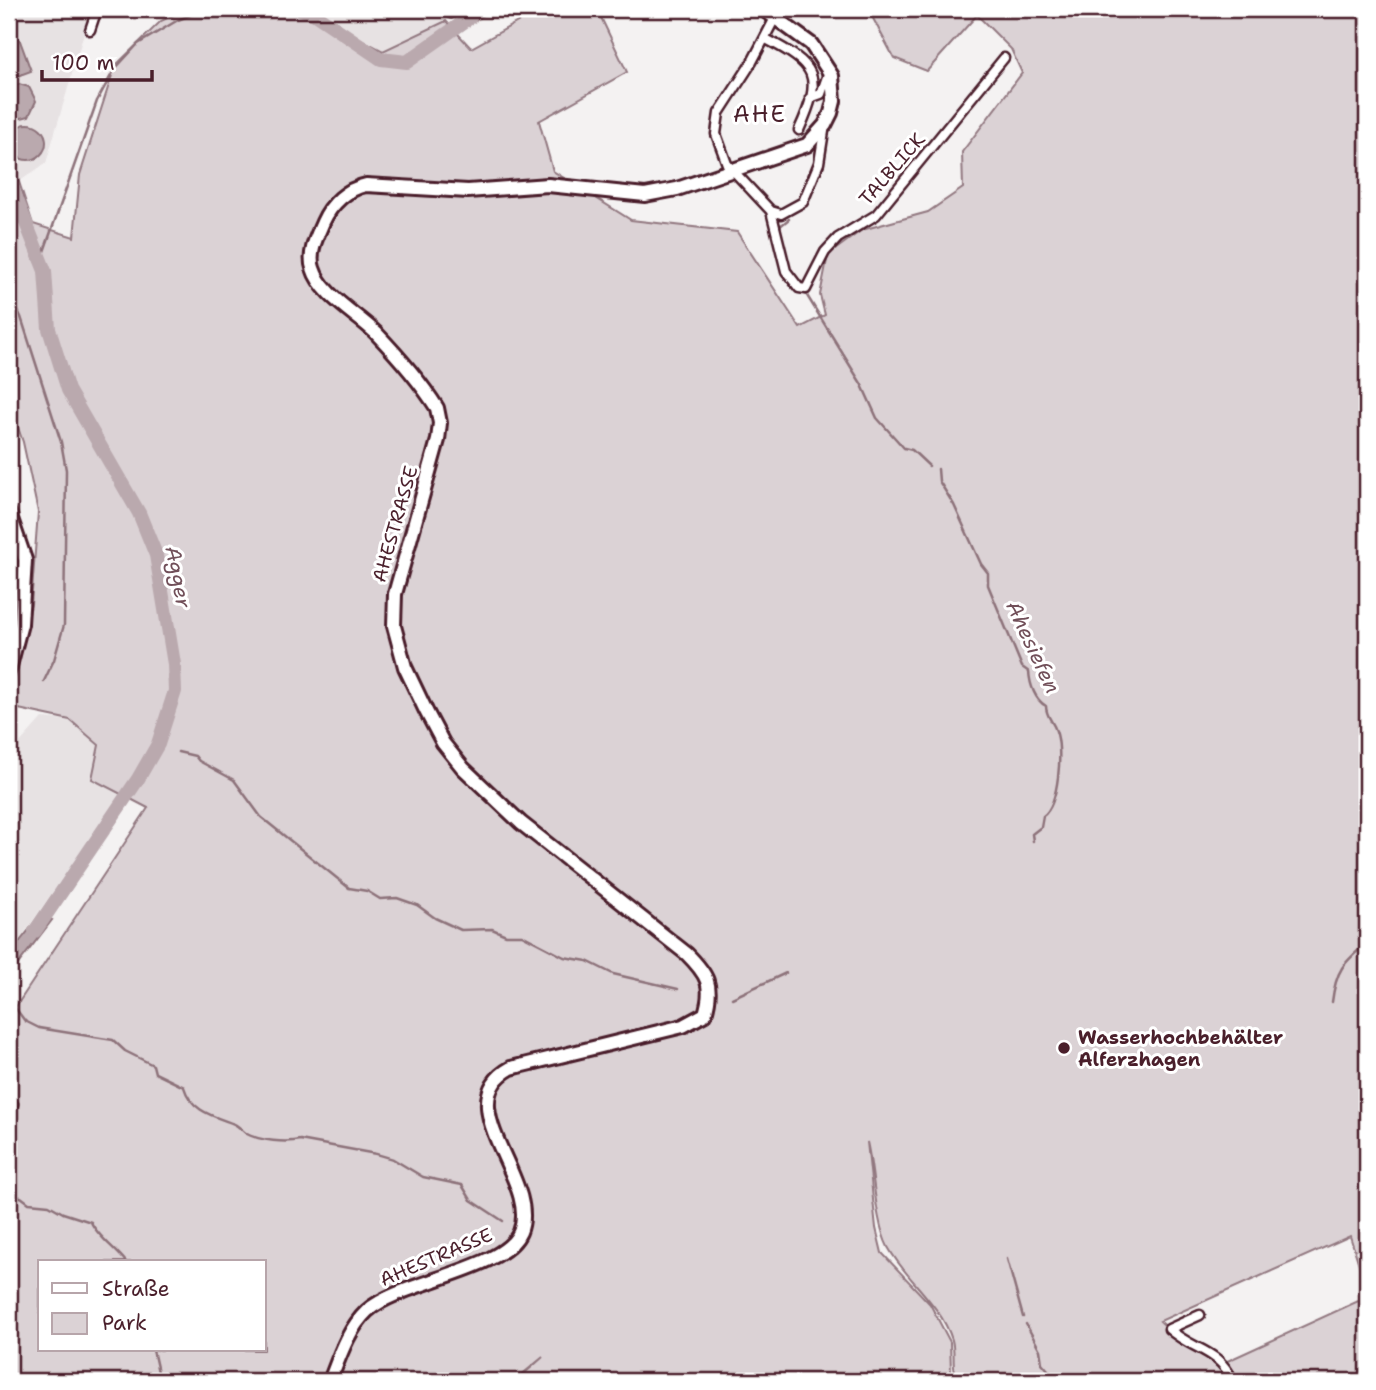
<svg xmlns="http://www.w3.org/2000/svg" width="1376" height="1390" font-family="'Shantell Sans',sans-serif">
	<rect width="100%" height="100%" fill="#f4f2f2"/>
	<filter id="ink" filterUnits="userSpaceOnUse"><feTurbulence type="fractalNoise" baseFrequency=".0143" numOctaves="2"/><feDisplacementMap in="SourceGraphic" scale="14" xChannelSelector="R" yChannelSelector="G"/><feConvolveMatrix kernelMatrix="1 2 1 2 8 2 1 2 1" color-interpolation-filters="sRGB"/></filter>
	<g filter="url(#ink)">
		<path fill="#e7e2e3" d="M9,9h82l-45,154 -26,18 -11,-29z
			M318,9h140l-12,12 -63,30 -43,-23z
			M42,718l28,2 29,25 -6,34 27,16 -111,160v-200z"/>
		<path fill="#dbd2d5" stroke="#927880" stroke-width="2" fill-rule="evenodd" d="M186,9h132l22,19 43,23 63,-30 25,27 70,-39h56l30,63 -88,49 14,50 78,49 106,12 63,96 25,-13 -5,-20 8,-40 34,-25 66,-18 35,-24 -1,-36 60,-79 -11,-24 -34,-34 -50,56 -33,-13 -26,-49h499v1281l-17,-54 -190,85 18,17 41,21 14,22h-274c-9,-14 -3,-26 -7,-41 -11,-36 -46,-60 -64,-93 -13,-25 -14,-76 -21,-105l9,86 6,25 48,51 20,38 1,30 5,9h-440l27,-24 -29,24h-505v-364l139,-209 -56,-29 7,-34 -29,-25 -61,-13 22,-102 7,-93 -15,-70 -14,-40v-250l24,72 41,13 6,-62 35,-109 46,-45zM40,1262h224v88h-224z
			M1367,1297v84h-133l-11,-18z"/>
		<path fill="#baa9ae" stroke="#8d727a" stroke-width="2" d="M19,38l12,33 -22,8v-38z
			M19,84l10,3 7,14 -7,15 -11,3 -9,-2v-30z
			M10 142a18 18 0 1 1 36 0a18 18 0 1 1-36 0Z
			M40,916l12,4 -43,56v-21z"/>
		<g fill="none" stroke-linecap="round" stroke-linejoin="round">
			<path stroke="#8d727a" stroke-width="2.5" d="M779,227l10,-8
				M41,260l56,-159 17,-31 24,-26 40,-24 27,-11
				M9,292l12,25 40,125 5,28 -2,155 -10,35 -10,21
				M801,292l5,2 56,91 15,33 27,30 8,2 17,16
				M938,469l1,12 15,24 27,59 7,9v12l34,82 7,5c1,13 6,28 17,34 0,11 7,15 10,25 7,18 3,74 -13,85l-2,11 -9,7 1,7
				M178,752l17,4 4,5 35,19 27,37 88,71 18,3 13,8 17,-1 20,7 18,13 26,12 31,-1 14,6h16l42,22 23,4 26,13 65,15
				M732,998l54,-25
				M1332,1002c4,-32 11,-39 35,-59
				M13,1005l12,16 14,7 74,12 12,11 28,14 2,8 29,14c7,24 29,29 50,37 5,2 8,7 13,10 13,7 39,9 53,6l76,14 17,5 30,18 39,8 9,15 32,21
				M9,1197h12l8,6 20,2 14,8 28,9c6,14 25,27 35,40
				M1007,1259l16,58
				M1026,1324l14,26 2,13 13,15 8,3
				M153,1350l7,31"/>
			<path stroke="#baa9ae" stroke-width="14" d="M300,9l13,4 68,46 26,3 75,-53
				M9,180l36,91 4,58 19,61 71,123 17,42 18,109 1,27 -17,53 -20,35 -103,152"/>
			<defs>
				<path id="street" d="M599,10l3,-1
					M451,13l3,-4
					M776,16l-24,46 -33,51 -3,21 11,30 44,47 15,60 13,17 7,1 19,-37 13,-14 38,-23 128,-157
					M90,30l7,-21
					M766,39c50,26 58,36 33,91
					M810,98l11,-4 8,-23
					M771,211l10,3 22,-12 16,-39 6,-38
					M9,1108l4,-4
					M1200,1315l-31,14c24,22 49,19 64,52"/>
				<path id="secondary" d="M330,1381c9,-23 18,-52 37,-70 33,-30 137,-40 153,-79 21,-51 -74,-128 -9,-164l172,-42 22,-12c9,-29 2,-40 -18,-60l-166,-131 -58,-55 -20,-25 -17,-32 -21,-44 -11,-41 1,-32 43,-154 2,-17 -3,-15c-17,-27 -39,-52 -61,-75 -19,-19 -55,-38 -63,-65 -5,-15 4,-32 10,-46 8,-18 24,-33 43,-37l102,6 80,-6 97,10 32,-6 130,-44 18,-20 6,-12 3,-12 -2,-25 -21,-32 -48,-35"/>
				<path id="primary" d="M9,513l16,47 -4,64 -12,46"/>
			</defs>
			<use href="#street" stroke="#4a1f2b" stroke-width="13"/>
			<use href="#secondary" stroke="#4a1f2b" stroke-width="18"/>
			<use href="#primary" stroke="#4a1f2b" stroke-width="18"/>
			<use href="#street" stroke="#fff" stroke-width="8"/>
			<use href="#secondary" stroke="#fff" stroke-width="12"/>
			<use href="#primary" stroke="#fff" stroke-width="12"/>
		</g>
	</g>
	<circle fill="#4a1f2b" stroke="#fff" stroke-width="2.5" cx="1064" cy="1048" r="7"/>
	<g text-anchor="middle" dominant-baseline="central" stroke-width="6" stroke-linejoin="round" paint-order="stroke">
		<g font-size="19" fill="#4a1f2b" stroke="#fff">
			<text transform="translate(892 169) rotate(-49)">TALBLICK</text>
			<text transform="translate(395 524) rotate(-74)">AHESTRASSE</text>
			<text transform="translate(436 1257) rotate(-23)">AHESTRASSE</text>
		</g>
		<g font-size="19" font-weight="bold" fill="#4a1f2b" stroke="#fff" text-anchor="start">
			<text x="1078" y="1037">Wasserhochbehälter<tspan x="1078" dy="22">Alferzhagen</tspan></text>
		</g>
		<g font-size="21" font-style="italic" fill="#714f59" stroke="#fff">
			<text transform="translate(178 577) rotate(79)">Agger</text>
			<text transform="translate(1033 647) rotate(65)">Ahesiefen</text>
		</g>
		<g font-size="23" letter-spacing="2" fill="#4a1f2b" stroke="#fff">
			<text x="760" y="114">AHE</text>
		</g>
	</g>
	<rect width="1376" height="1390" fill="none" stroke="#fff" stroke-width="35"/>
	<rect x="18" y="18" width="1341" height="1355" fill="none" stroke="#4a1f2b" stroke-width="2.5" filter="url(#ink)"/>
	<rect x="38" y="1260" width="228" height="91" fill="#ffffff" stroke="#b7a5aa" stroke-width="2"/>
	<rect x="52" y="1283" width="35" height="10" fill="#ffffff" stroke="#b7a5aa" stroke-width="2"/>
	<text x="102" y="1296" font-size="21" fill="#4a1f2b">Straße</text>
	<rect x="52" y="1313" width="35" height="21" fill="#dbd2d5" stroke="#b7a5aa" stroke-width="2"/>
	<text x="102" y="1330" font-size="21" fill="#4a1f2b">Park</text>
	<path d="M42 70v10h110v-10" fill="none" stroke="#4a1f2b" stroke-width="3.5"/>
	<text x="52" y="70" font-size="21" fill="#4a1f2b" stroke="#ffffff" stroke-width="5" paint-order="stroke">100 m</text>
</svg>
